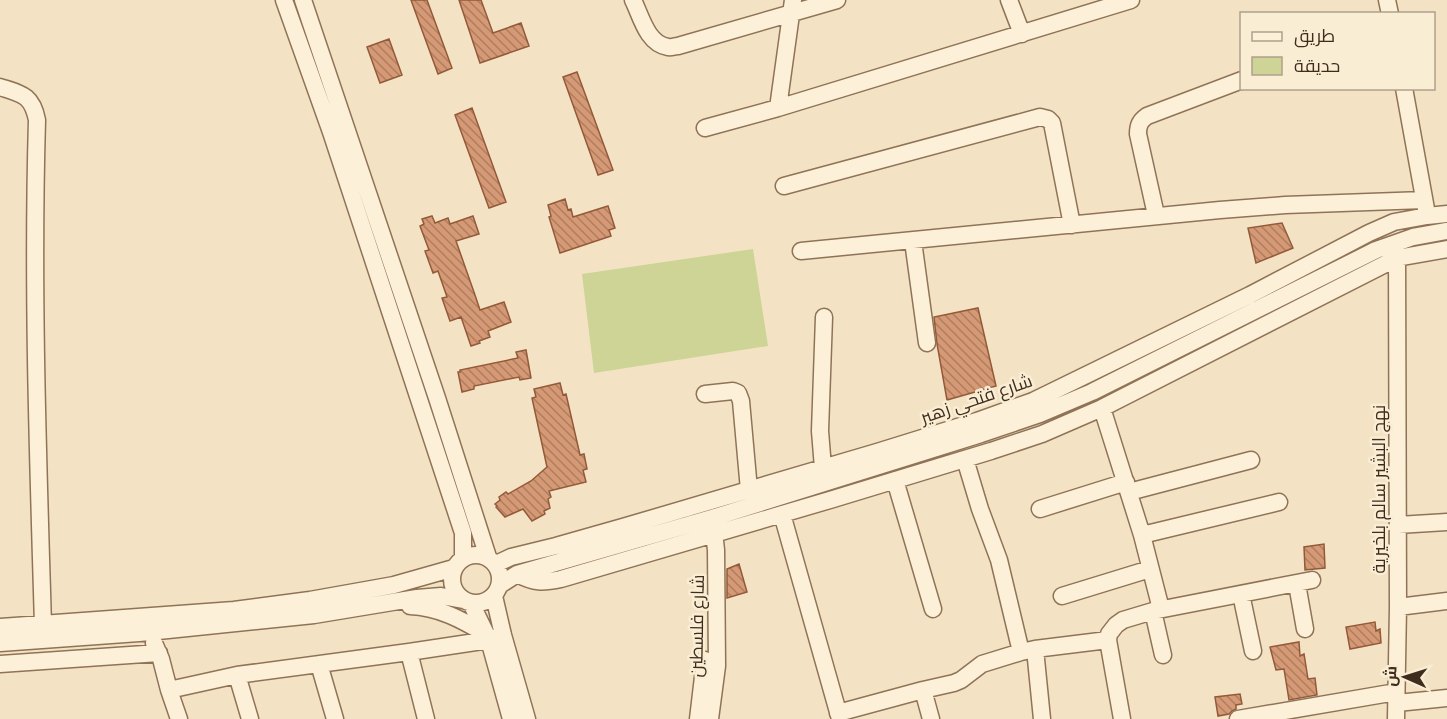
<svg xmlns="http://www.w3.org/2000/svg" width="1447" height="719" font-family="'Noto Serif',Cairo,serif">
	<defs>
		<pattern id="building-back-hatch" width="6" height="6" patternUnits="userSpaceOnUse" patternTransform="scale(1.5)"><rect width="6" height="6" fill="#d69975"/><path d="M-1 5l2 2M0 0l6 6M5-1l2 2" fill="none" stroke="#af7d5f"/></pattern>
	</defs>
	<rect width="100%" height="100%" fill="#f3e3c4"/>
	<path fill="#ced396" d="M753,249l15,97 -174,27 -12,-99z"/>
	<path fill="url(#building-back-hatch)" stroke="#935a3a" stroke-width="1.5" d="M411,0h16l25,68 -14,6z
		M459,0h22l12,33 28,-10 8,23 -49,17z
		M389,39l13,36 -22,8 -13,-36z
		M577,72l36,98 -15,5 -35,-98z
		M472,108l34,94 -17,6 -34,-93z
		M565,199l3,11 3,-1 2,8 35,-11 7,22 -6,2 2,6 -51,17 -11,-36 2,-1 -3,-11z
		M432,216l3,7 13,-5 2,6 23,-8 6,18 -23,7 19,54 5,15 24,-8 7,20 -23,9 2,6 -11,4 1,2 -9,3 -10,-29 -11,4 -8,-23 5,-1 -9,-26 -5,2 -8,-22 4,-1 -9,-24 4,-2 -2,-5z
		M1282,223l11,25 -37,15 -8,-35z
		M978,308l18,78 -49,14 -10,-56 -3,-27z
		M526,350l5,28 -11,2 -1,-3 -45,9v3l-12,3 -4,-20h2v-2l58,-12 -2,-6z
		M560,383l3,12 3,-1 14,61 4,-1 3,15 -4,1 3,12 -37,9 2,6 -3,2 2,9 -6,3 1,3 -13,7 -9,-12 -18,8 -9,-10 1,-1 -2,-2 5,-4 -1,-3 7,-5 2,2 23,-13 16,-14 -15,-69 4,-1 -2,-8z
		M1324,544l1,24 -20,2 -1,-23z
		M739,564l8,28 -20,6v-29z
		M1375,622l1,9 4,-2 1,14 -31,6 -4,-22z
		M1299,642l1,14 4,-2 4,25 7,-1 2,17 -28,5 -5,-31 -8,1 -6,-23z
		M1240,694l2,10 -6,1v4l-4,2 -3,3 -11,2 -3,-19z"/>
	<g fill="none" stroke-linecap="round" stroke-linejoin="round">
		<defs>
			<path id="minor" d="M284,0l47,132 132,401v25
				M303,0l134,398 51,159
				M633,0c8,16 14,44 35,47 3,1 6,-1 10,-1l159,-46
				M1009,0l13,34
				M1387,0l3,14
				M0,87c22,7 32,8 37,33 -5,169 1,337 6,505
				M1404,88l22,121
				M778,108l15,-108
				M705,128l73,-20 353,-108
				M784,186l256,-69 8,2 4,4 20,102
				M1156,215l-18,-81c0,-9 2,-13 9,-18l95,-36
				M913,241l14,102
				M801,251l419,-41 65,-5 139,-5
				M705,394l28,-3 5,2 3,8 8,89
				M1102,408l40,127 19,74
				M965,459l15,50 19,51 22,92
				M823,468l-3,-37 4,-114
				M895,480l38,129
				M1129,492l122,-32
				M1040,509l86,-27
				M782,514l58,205
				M1398,525l49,-3
				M1142,535l137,-33
				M452 579a24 24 0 1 1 48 0a24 24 0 1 1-48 0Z
				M496,564l15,-7 45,-11 67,-19 254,-75 100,-31 56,-20 217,-106 119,-62 25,-11 33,-6 20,-2
				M517,574c18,9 25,9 44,5l269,-79 161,-49 51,-17 60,-26 295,-150 50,-9
				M1297,584l8,45
				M500,585l17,-11 195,-56 269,-84 59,-20 52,-22 284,-142 37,-13 34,-6
				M1241,594l12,57
				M494,596l9,39 24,84
				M1062,596l88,-27
				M471,603l18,37 22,79
				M410,606c29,1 52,14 76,28
				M1398,607l49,-6
				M1153,611l10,44
				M0,627l234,-17 76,-10 84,-15 60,-17
				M0,643l139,-10 175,-18 103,-17 24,-2 22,4
				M154,643l7,16 8,31 10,29
				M1035,649l7,70
				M409,652l17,67
				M0,664l159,-11
				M319,664l16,55
				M237,675l13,44
				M169,690l68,-15 172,-23 80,-12 14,-5
				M923,690l31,-7 7,-3 21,-16 39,-12 14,-3 73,-9
				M1397,703l50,-5
				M838,713l85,-23 8,29
				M698,719l7,-59
				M710,719l7,-53 -1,-116 -3,-27
				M1122,719l-14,-79 1,-6 7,-9 7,-5 30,-9 159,-31
				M1238,719l158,-27
				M1396,719l2,-112 -1,-358"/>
		</defs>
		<use href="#minor" stroke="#907357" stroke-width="19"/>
		<use href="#minor" stroke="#fcf0d8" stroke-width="16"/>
	</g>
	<g text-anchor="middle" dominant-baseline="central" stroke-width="5" stroke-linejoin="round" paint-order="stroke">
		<g font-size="18" fill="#3f2c1d" stroke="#f9edd4">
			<text transform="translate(976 398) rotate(-19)">شارع فتحي زهير</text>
			<text transform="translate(1378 489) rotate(-90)">نهج البشير سالم بلخيرية</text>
			<text transform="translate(696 626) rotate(-89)">شارع فلسطين</text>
		</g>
	</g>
	<rect x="1240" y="12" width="195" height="78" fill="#f9edd4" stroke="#afa08b" stroke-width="1.5"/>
	<rect x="1252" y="32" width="30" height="9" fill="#fcf0d8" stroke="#afa08b" stroke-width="1.5"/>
	<text x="1294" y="42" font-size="18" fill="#3f2c1d">طريق</text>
	<rect x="1252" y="57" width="30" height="18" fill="#ced396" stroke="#afa08b" stroke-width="1.5"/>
	<text x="1294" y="72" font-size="18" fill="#3f2c1d">حديقة</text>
	<g transform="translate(1405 677) rotate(273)" stroke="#f9edd4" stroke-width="4.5" paint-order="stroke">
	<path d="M0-4.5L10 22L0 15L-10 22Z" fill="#3f2c1d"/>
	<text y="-9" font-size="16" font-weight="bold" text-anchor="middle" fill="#3f2c1d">ش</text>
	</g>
</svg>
